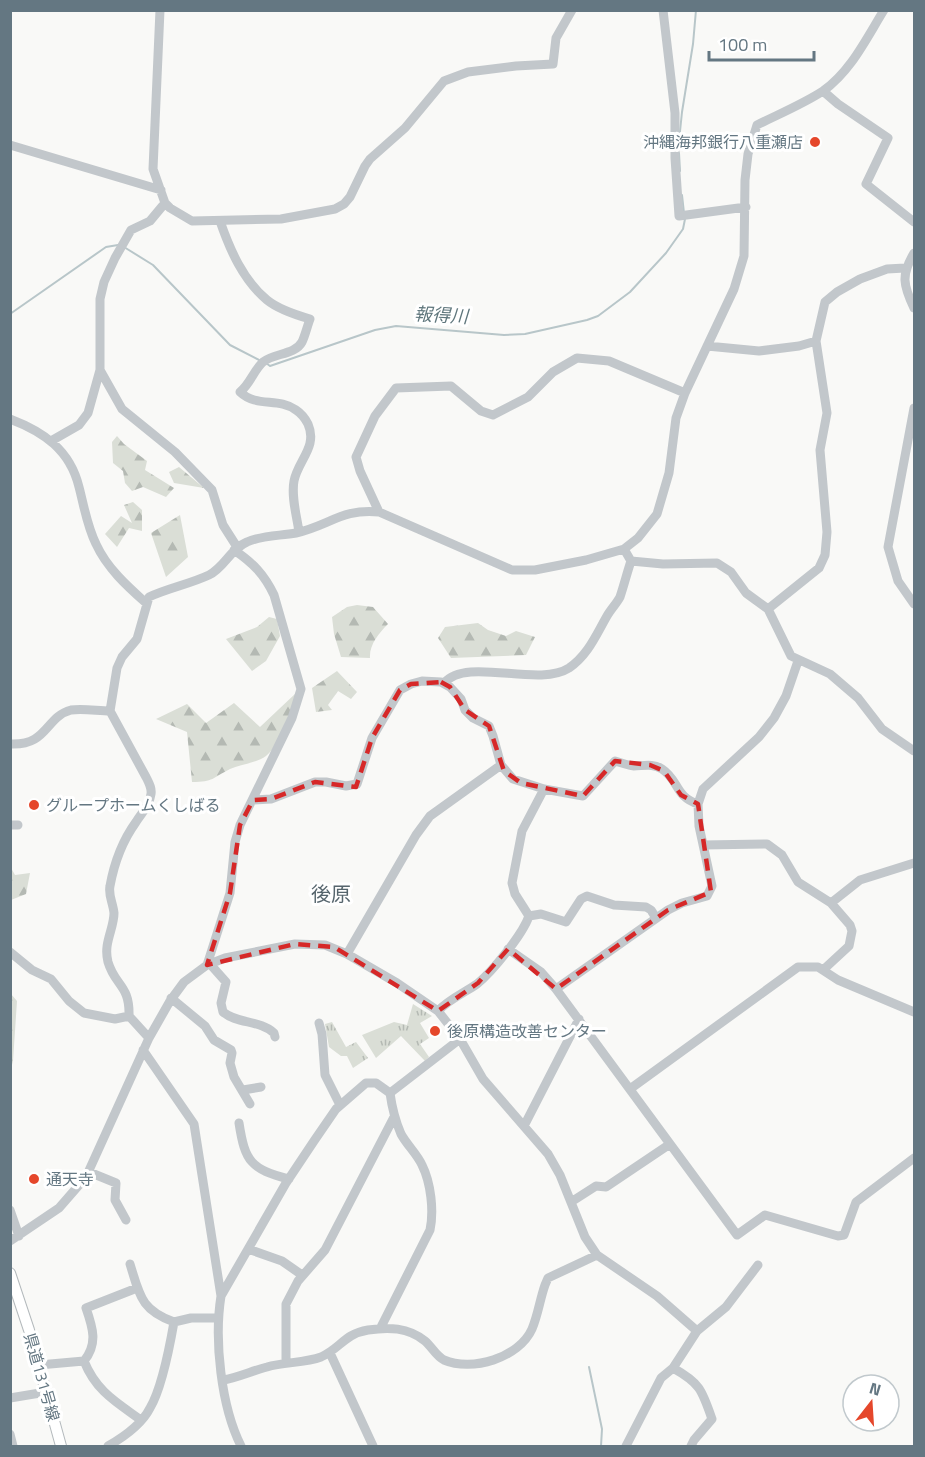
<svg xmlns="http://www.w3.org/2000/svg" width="925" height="1457" font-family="'Titillium Web','Noto Sans JP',sans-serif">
	<defs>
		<pattern id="grass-tufts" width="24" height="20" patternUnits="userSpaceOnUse" patternTransform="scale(1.5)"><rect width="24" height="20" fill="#daded6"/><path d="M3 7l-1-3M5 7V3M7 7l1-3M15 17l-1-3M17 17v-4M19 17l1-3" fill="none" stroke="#b4b9b3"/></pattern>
		<pattern id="forest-firs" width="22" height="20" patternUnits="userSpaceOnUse" patternTransform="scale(1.5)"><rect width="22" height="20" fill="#daded6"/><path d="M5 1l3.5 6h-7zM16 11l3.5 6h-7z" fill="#b4b9b3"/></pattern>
	</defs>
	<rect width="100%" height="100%" fill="#f9f9f7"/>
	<path fill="url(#grass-tufts)" d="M413,1004l19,12 -12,7 9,15 -9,6 9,13 -4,4 -24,-25 -25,22 -14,-23 32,-13 13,3z
		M332,1022l14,25 10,-5 12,16 -15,10 -6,-12h-6l-12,-9 -4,-23z"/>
	<path fill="url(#forest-firs)" d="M117,436l7,8 23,17 -2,9 29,18 -8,9 -23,-10 -11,4 -7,-8 -2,-12 -10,-8 -1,-21z
		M179,467l25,21 -30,-5 -5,-11z
		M133,502l9,8v21l-13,-3 -12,19 -12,-13 16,-18 11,7 -8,-18z
		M180,515l8,42 -22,20 -15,-44z
		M357,605l16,2 15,17c-9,9 -19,21 -18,34l-29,-1 -7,-23 -2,-17 15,-10z
		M269,617l8,2 3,17 -14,25 -14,10 -26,-32 31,-12z
		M478,623l10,7 18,6 10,-5 19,6 -9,18 -75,3 -13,-20 7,-11z
		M337,671l20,21 -6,7 -13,-8 -10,14 4,5 -16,2 -4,-24z
		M296,693c-6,20 -13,49 -30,63 -9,7 -25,8 -36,13 -18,9 -16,13 -38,13l-5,-50 -31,-13 31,-15 19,19 28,-20 26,24z
		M10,866l5,9 15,-2 -4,21 -15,6z
		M11,994l6,7 -4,60 -2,8z"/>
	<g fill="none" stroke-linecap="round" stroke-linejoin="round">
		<path stroke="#b8c6c9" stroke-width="2" d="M679,141l3,-29 11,-68 3,-34
			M679,153l1,18
			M682,195l2,18
			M124,247l29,18 77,80 31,16
			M10,314l96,-67 12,-2
			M266,363l4,3 105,-36 21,-4 108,9 21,-1 62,-14 11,-4 32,-24 36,-39 17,-24 2,-10
			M589,1367l13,62 -1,17"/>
		<defs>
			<path id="major" d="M10,1273l19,57 32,116"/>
		</defs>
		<use href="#major" stroke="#b4babd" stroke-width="12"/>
		<path stroke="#c2c7cb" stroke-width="9" d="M160,10l-7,159 12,34 5,5 22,13 89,-2 54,-10 9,-5 6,-7 15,-31 5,-7 35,-31 39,-47 24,-9 48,-6 37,-2 3,-26 16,-28
			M663,10l12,103v45l4,58 67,-9
			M823,91l15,13 50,34 -22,46 48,38
			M10,145l151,45
			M220,221c10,29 23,59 47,79 11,9 29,15 43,19 -3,8 -5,17 -8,23 -7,13 -28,11 -39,20 -9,8 -13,22 -23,30 17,16 38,5 56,18 6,4 9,8 12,14 10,23 -10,36 -14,57 -3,16 3,36 5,51
			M914,253c-13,22 -11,32 0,55
			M707,346l52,5 40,-5 17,-5
			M100,370l22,39 53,43 37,38 11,35 14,22
			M914,408l-26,139 10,34 16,23
			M10,419c34,13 60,31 69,68 5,19 8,39 17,57 11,24 31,42 50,59
			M51,441l28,-16 9,-12 12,-43v-71l4,-17 11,-24 16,-28 19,-9 15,-18
			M379,512l-19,-41 -4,-14 19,-41 21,-28 55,-2 30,25 12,4 35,-18 25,-25 24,-14 32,3 76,32
			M624,549l7,12 32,3 54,-1 14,9 15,21 22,16 23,47 39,18 28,24 24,31 32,22
			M768,609l51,-41 6,-13 2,-23 -7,-82 7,-37 -11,-72 9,-39 12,-10 23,-13 27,-10 18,-1
			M444,683c23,-27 94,5 125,-15 19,-13 27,-33 38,-52 4,-7 10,-13 13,-19 4,-12 7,-24 11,-36
			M10,744c38,2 35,-27 61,-34 12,-2 27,1 39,1
			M253,800l18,-1 44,-17h11l20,4 11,-2 15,-46 28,-48 11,-6 11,-3 19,1 9,5 11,12 4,11 8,8 16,8 4,10 8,29 12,14 31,10 39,7 32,-35c6,2 12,4 19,5 9,0 19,-3 28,3 17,11 13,28 36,35
			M10,825h8
			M703,845l64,-1 15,11 16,27 33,21 19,22 2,6 -3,15 -26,24
			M831,903l29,-23 54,-17
			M529,916l12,-2 25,8 15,-23 6,-3 27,9 32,2 5,3 5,8
			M529,916l-14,-22 -3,-11 10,-52 22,-42
			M508,949l33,23 15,17 181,246 28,-20 73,21 6,-1 12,-33 58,-44
			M10,952l22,18 19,9 18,22 15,12 31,6 14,-3
			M347,954l69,-119 14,-19 71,-51
			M210,964l16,18 -5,21 2,9c14,12 37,8 51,21l1,4
			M207,965l23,-72 5,-51 5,-17 52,-107 9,-29 -27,-94c-10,-21 -21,-32 -40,-45
			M556,989l112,-79 14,-7 25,-7 5,-10 -13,-60 -1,-22 5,-15 56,-52 15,-19 12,-22 12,-35
			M171,998l34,28 9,14 17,10 1,3 -2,10 4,14 16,27
			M438,1011c11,-12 26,-18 39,-27 15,-12 46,-50 52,-68
			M319,1023l3,11 3,41 15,30
			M149,1038l-20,-22c1,-31 -14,-30 -21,-54 -5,-19 6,-33 6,-49 -1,-10 -6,-18 -4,-27 4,-22 13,-46 26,-64 6,-10 13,-15 15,-28 1,-6 -2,-11 -5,-17l-36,-66 7,-43 5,-11 15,-18 12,-42c19,-9 41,-13 60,-22 16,-8 21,-26 38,-33 15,-7 33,-6 49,-9 32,-7 47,-25 83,-21l133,58h23l51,-10 38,-11 14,-11 19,-24 12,-41 7,-55 9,-25 49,-104 10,-33 1,-76 3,-26 9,-29c22,-11 46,-21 66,-34 28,-20 43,-52 61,-81
			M143,1050l51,74 27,172c-7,44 0,110 20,150
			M630,1089l168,-122h20l20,13 76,32
			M243,1090l18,-3
			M390,1093l70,-54
			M239,1123c6,39 12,46 50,56
			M524,1126l55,-107
			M89,1172l27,11 -1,17 11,20
			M571,1202l25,-16 10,1 64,-43
			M10,1210l9,26
			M10,1241l49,-33 27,-31 63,-139 21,-37 14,-19 23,-17 18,-7 70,-14 30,1 22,9 50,29 41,28 22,28 23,40 65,75 12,21 25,62 12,18 60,41 40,35
			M248,1249l34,12 20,14
			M130,1264c10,32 11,46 44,58
			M221,1296l65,-113 28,-42 22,-32 30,-26h10l14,10c2,15 5,27 11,41 6,11 16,20 21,31 9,18 12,46 8,65l-50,99
			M330,1353l43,93
			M84,1361c12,30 32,41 57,59
			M286,1363v-59l12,-23 27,-31 69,-133
			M39,1365l45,-4c14,-17 9,-33 2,-53l51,-20
			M673,1368c27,15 29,22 39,51l-18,21 -3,6
			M224,1380c15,-3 28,-9 43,-13 17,-5 38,-4 54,-10 20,-9 23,-23 47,-27 20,-3 40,-3 57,11 7,6 11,15 19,19 28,12 75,-2 88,-31 6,-14 8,-30 13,-44l3,-7 49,-23
			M10,1398l36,-6
			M10,1434l3,12
			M108,1446c14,-8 34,-22 42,-38 12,-20 20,-63 24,-86l17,-4h26
			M626,1446l35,-68 12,-10 24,-37 29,-24 32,-42"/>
		<use href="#major" stroke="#fff" stroke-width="10"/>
	</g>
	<path fill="none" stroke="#d62828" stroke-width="4.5" stroke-dasharray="12 8" stroke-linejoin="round" d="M441,682l9,5 15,23 24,16 15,45 17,12 62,13 32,-35 35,4 14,6 17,24 17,9 13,88 -43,18 -112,79 -48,-40 -30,34 -40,28 -104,-64 -39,-3 -88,21 23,-72 10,-68 13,-25 18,-1 44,-17 41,5 16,-49 28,-48 11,-6z"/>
	<g fill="#e5472b" stroke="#fff" stroke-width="2">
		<circle cx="815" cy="142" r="6"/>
		<circle cx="34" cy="805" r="6"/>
		<circle cx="435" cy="1031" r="6"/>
		<circle cx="34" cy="1179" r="6"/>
	</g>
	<g text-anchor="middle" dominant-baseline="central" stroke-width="6" stroke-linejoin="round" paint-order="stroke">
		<g font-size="16" fill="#647782" stroke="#fff" text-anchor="start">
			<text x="803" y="142" text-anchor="end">沖縄海邦銀行八重瀬店</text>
			<text x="46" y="805">グループホームくしばる</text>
			<text x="447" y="1031">後原構造改善センター</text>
			<text x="46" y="1179">通天寺</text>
		</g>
		<g font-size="16" fill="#647782" stroke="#fff">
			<text transform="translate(42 1377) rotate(74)">県道131号線</text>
		</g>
		<g font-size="18" font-style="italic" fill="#5f767c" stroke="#fff">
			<text transform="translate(441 315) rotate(3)">報得川</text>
		</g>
		<g font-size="20" fill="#56656d" stroke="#fff">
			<text x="331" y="893">後原</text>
		</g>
	</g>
	<rect width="925" height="1457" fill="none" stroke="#647782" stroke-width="24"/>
	<g transform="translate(871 1403) rotate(17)"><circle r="28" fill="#ffffff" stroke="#c1c9cd" stroke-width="1.5"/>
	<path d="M0-4.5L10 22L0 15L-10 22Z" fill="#e5472b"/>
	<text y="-9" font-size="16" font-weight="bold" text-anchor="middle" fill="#647782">N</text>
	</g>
	<path d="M709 51v9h105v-9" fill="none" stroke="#647782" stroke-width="3"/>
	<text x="718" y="51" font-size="18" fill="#647782" stroke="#ffffff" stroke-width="4.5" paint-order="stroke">100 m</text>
</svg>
